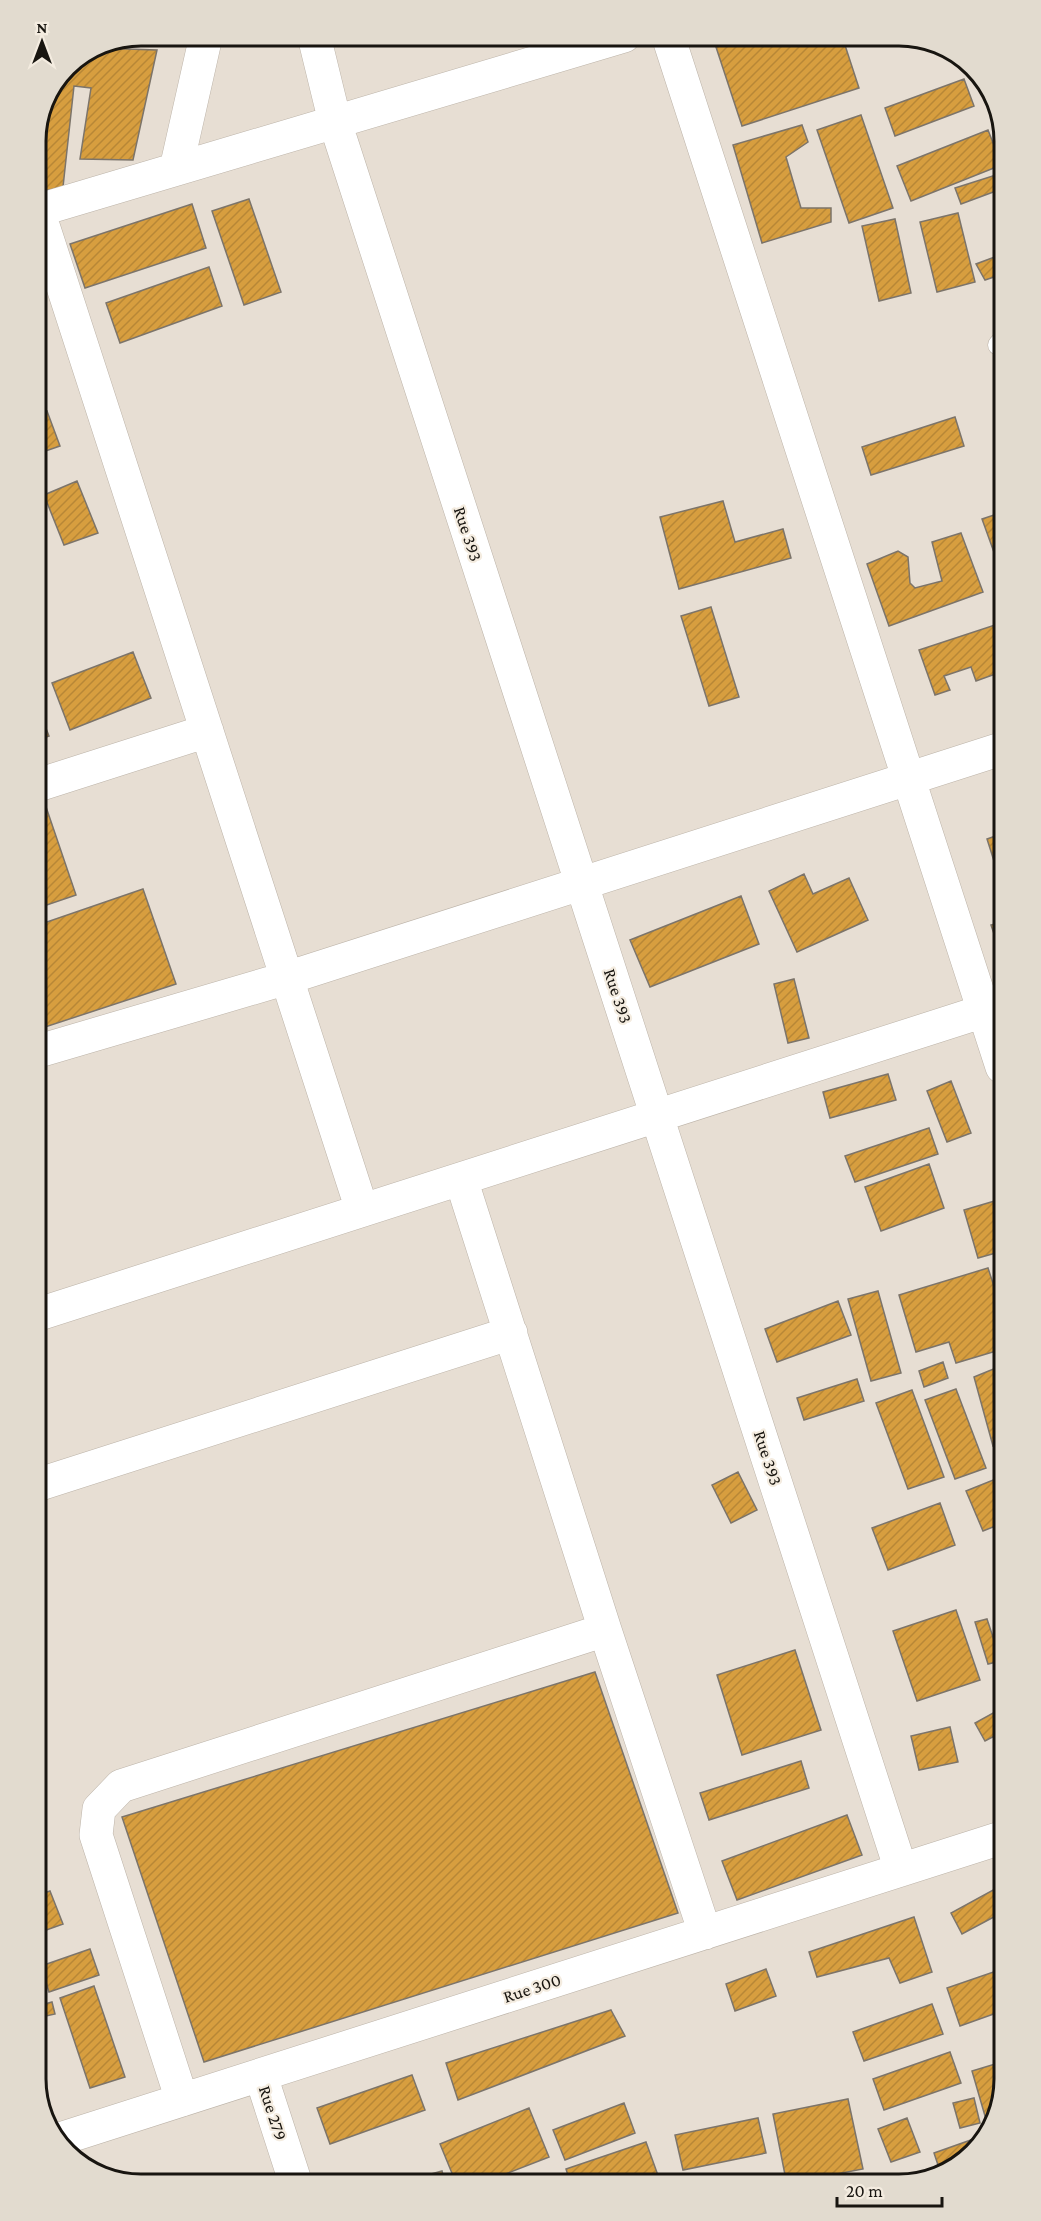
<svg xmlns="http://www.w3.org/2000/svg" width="1041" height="2221" font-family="'Crimson Pro',serif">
	<defs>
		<pattern id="building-hatch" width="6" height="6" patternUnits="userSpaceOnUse" patternTransform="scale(1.5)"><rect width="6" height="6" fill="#d79e3f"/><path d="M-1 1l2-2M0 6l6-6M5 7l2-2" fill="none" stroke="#b88736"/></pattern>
	</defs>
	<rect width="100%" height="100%" fill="#e7ded3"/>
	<path fill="url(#building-hatch)" stroke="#7c746a" stroke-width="1.5" d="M729,36h113l17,52 -117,38 -28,-85z
		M95,48l62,2 -24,110 -53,-1 11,-71 -17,-2 -11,101 -27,6v-58l31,-68z
		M964,79l10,27 -79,30 -10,-28z
		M861,115l32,93 -44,15 -32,-93z
		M802,125l6,17 -22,15 15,51h30v14l-69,21 -29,-98z
		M988,130l11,28v8l-88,35 -14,-35z
		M999,174l1,27 -4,-10 -35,13 -6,-16z
		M249,199l32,93 -37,13 -32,-94z
		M192,204l14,44 -121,40 -15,-44z
		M958,213l17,69 -38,10 -17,-70z
		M895,219l16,74 -32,8 -17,-75z
		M1000,255v20l-15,5 -9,-16z
		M209,267l13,39 -102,37 -14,-40z
		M47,411l13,35 -23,8v-40z
		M955,417l9,29 -93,29 -9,-28z
		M77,481l21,52 -34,12 -20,-50z
		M723,501l12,41 48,-13 8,29 -112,31 -19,-72z
		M1000,513l1,40 -6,2 -13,-36z
		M961,533l22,59 -94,34 -22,-62 31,-13 10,6 2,26 5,5 27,-7 -10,-39z
		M711,607l28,90 -30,9 -28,-90z
		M1001,623v49l-25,9 -5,-14 -27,9 6,14 -15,5 -16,-45z
		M133,652l18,46 -81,32 -18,-47z
		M38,708l11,28 -11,4z
		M43,798l33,97 -38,13v-108z
		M1001,834l1,46h-2l-13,-41z
		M804,874l9,20 36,-16 19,42 -71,32 -28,-61z
		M143,889l33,95 -137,45 -1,-104z
		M741,896l18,48 -109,43 -20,-47z
		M1002,922v35l-11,-32z
		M794,979l15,59 -21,5 -14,-59z
		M888,1074l8,26 -66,18 -7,-26z
		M951,1081l20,52 -24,9 -20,-51z
		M929,1128l9,26 -83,28 -10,-26z
		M929,1164l15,44 -63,23 -16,-44z
		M998,1200l5,16v35l-25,7 -14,-48z
		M988,1268l15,46v35l-47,14 -7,-21 -33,10 -17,-57z
		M878,1291l23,82 -30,8 -23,-82z
		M838,1301l13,34 -74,27 -12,-33z
		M943,1362l5,16 -24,9 -5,-16z
		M1003,1365v78l-10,3 -19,-69z
		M857,1379l7,22 -60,19 -7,-22z
		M956,1389l30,79 -31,11 -30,-79z
		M912,1390l32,87 -36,12 -32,-86z
		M738,1472l19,38 -26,13 -19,-38z
		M1003,1476v47l-20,8 -17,-40z
		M940,1503l15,42 -67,25 -16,-42z
		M956,1610l24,70 -63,21 -24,-70z
		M1004,1614v30l-10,-26z
		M987,1619l14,42 -13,3 -13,-42z
		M795,1650l26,80 -79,25 -25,-80z
		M595,1672l83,241 -474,149 -82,-245z
		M1004,1707v24l-19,10 -10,-18z
		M950,1727l8,35 -39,8 -8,-34z
		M801,1761l8,27 -100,32 -9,-27z
		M847,1815l15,40 -125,45 -15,-39z
		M995,1889l9,17 1,5 -43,23 -11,-21z
		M50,1891l13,33 -22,8v-38z
		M914,1917l18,55 -32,11 -11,-25 -72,19 -8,-25z
		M90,1949l9,26 -50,17 -8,-26z
		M1005,1968v42l-45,16 -13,-38z
		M766,1969l10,27 -41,15 -9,-27z
		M94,1986l31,91 -35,11 -30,-90z
		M52,2002l3,12 -14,3v-12z
		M932,2004l11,30 -79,27 -11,-29z
		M611,2010l14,26 -167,64 -12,-37z
		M950,2052l11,31 -77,27 -11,-31z
		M1005,2061v19l-14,41 -4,2 -15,-52z
		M412,2075l13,35 -95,34 -13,-36z
		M974,2098l6,25 -20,5 -7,-25z
		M848,2099l15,70 -58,11h-19l-13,-66z
		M624,2103l11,30 -70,27 -12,-30z
		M529,2108l20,49 -64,25 -29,1 -16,-39z
		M758,2118l8,35 -83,17 -8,-35z
		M907,2118l13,34 -29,10 -13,-33z
		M985,2135l-2,9 -42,30 -7,-21z
		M646,2142l14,39 -90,1 -4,-13z
		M442,2171l3,12h-46z"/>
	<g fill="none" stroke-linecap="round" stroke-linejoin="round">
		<defs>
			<path id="service" d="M998,345l2,-2"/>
			<path id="minor" d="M314,36l21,86 566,1748
				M668,36l334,1031
				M176,169l30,-133
				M38,210l324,1000
				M36,211l588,-175
				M38,785l169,-54
				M39,1051l248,-73 714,-229
				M461,1179l144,451 100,303
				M39,1314l945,-303
				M40,1484l471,-151
				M261,2076l35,108
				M182,2100l-86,-265 3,-26 22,-23 484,-156
				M60,2139l944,-302"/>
		</defs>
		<use href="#service" stroke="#bcb3a8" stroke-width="21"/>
		<use href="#minor" stroke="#bcb3a8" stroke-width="34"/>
		<use href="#service" stroke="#fff" stroke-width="20"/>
		<use href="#minor" stroke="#fff" stroke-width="33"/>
	</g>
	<g text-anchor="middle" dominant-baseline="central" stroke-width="4.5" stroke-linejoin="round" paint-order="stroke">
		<g font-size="18" fill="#181510" stroke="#f4ece0">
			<text transform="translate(468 534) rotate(72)">Rue 393</text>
			<text transform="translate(618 996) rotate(72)">Rue 393</text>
			<text transform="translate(768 1458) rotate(72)">Rue 393</text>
			<text transform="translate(532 1988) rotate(-18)">Rue 300</text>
			<text transform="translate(273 2113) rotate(72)">Rue 279</text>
		</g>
	</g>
	<path d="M0 0H1041V2221H0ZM141 46H899A95 95 0 0 1 994 141V2079A95 95 0 0 1 899 2174H141A95 95 0 0 1 46 2079V141A95 95 0 0 1 141 46Z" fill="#e2dbcf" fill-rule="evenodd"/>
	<path fill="none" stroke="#181510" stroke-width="3" d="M141 46H899A95 95 0 0 1 994 141V2079A95 95 0 0 1 899 2174H141A95 95 0 0 1 46 2079V141A95 95 0 0 1 141 46Z"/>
	<g transform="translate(42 42)" stroke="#f4ece0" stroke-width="4.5" paint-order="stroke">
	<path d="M0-4.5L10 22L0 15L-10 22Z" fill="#181510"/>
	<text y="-9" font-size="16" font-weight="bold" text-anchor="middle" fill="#181510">N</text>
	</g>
	<path d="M837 2197v9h105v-9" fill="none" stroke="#181510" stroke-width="3"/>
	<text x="846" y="2197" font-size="18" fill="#181510" stroke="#f4ece0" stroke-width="4.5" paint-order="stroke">20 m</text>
</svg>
